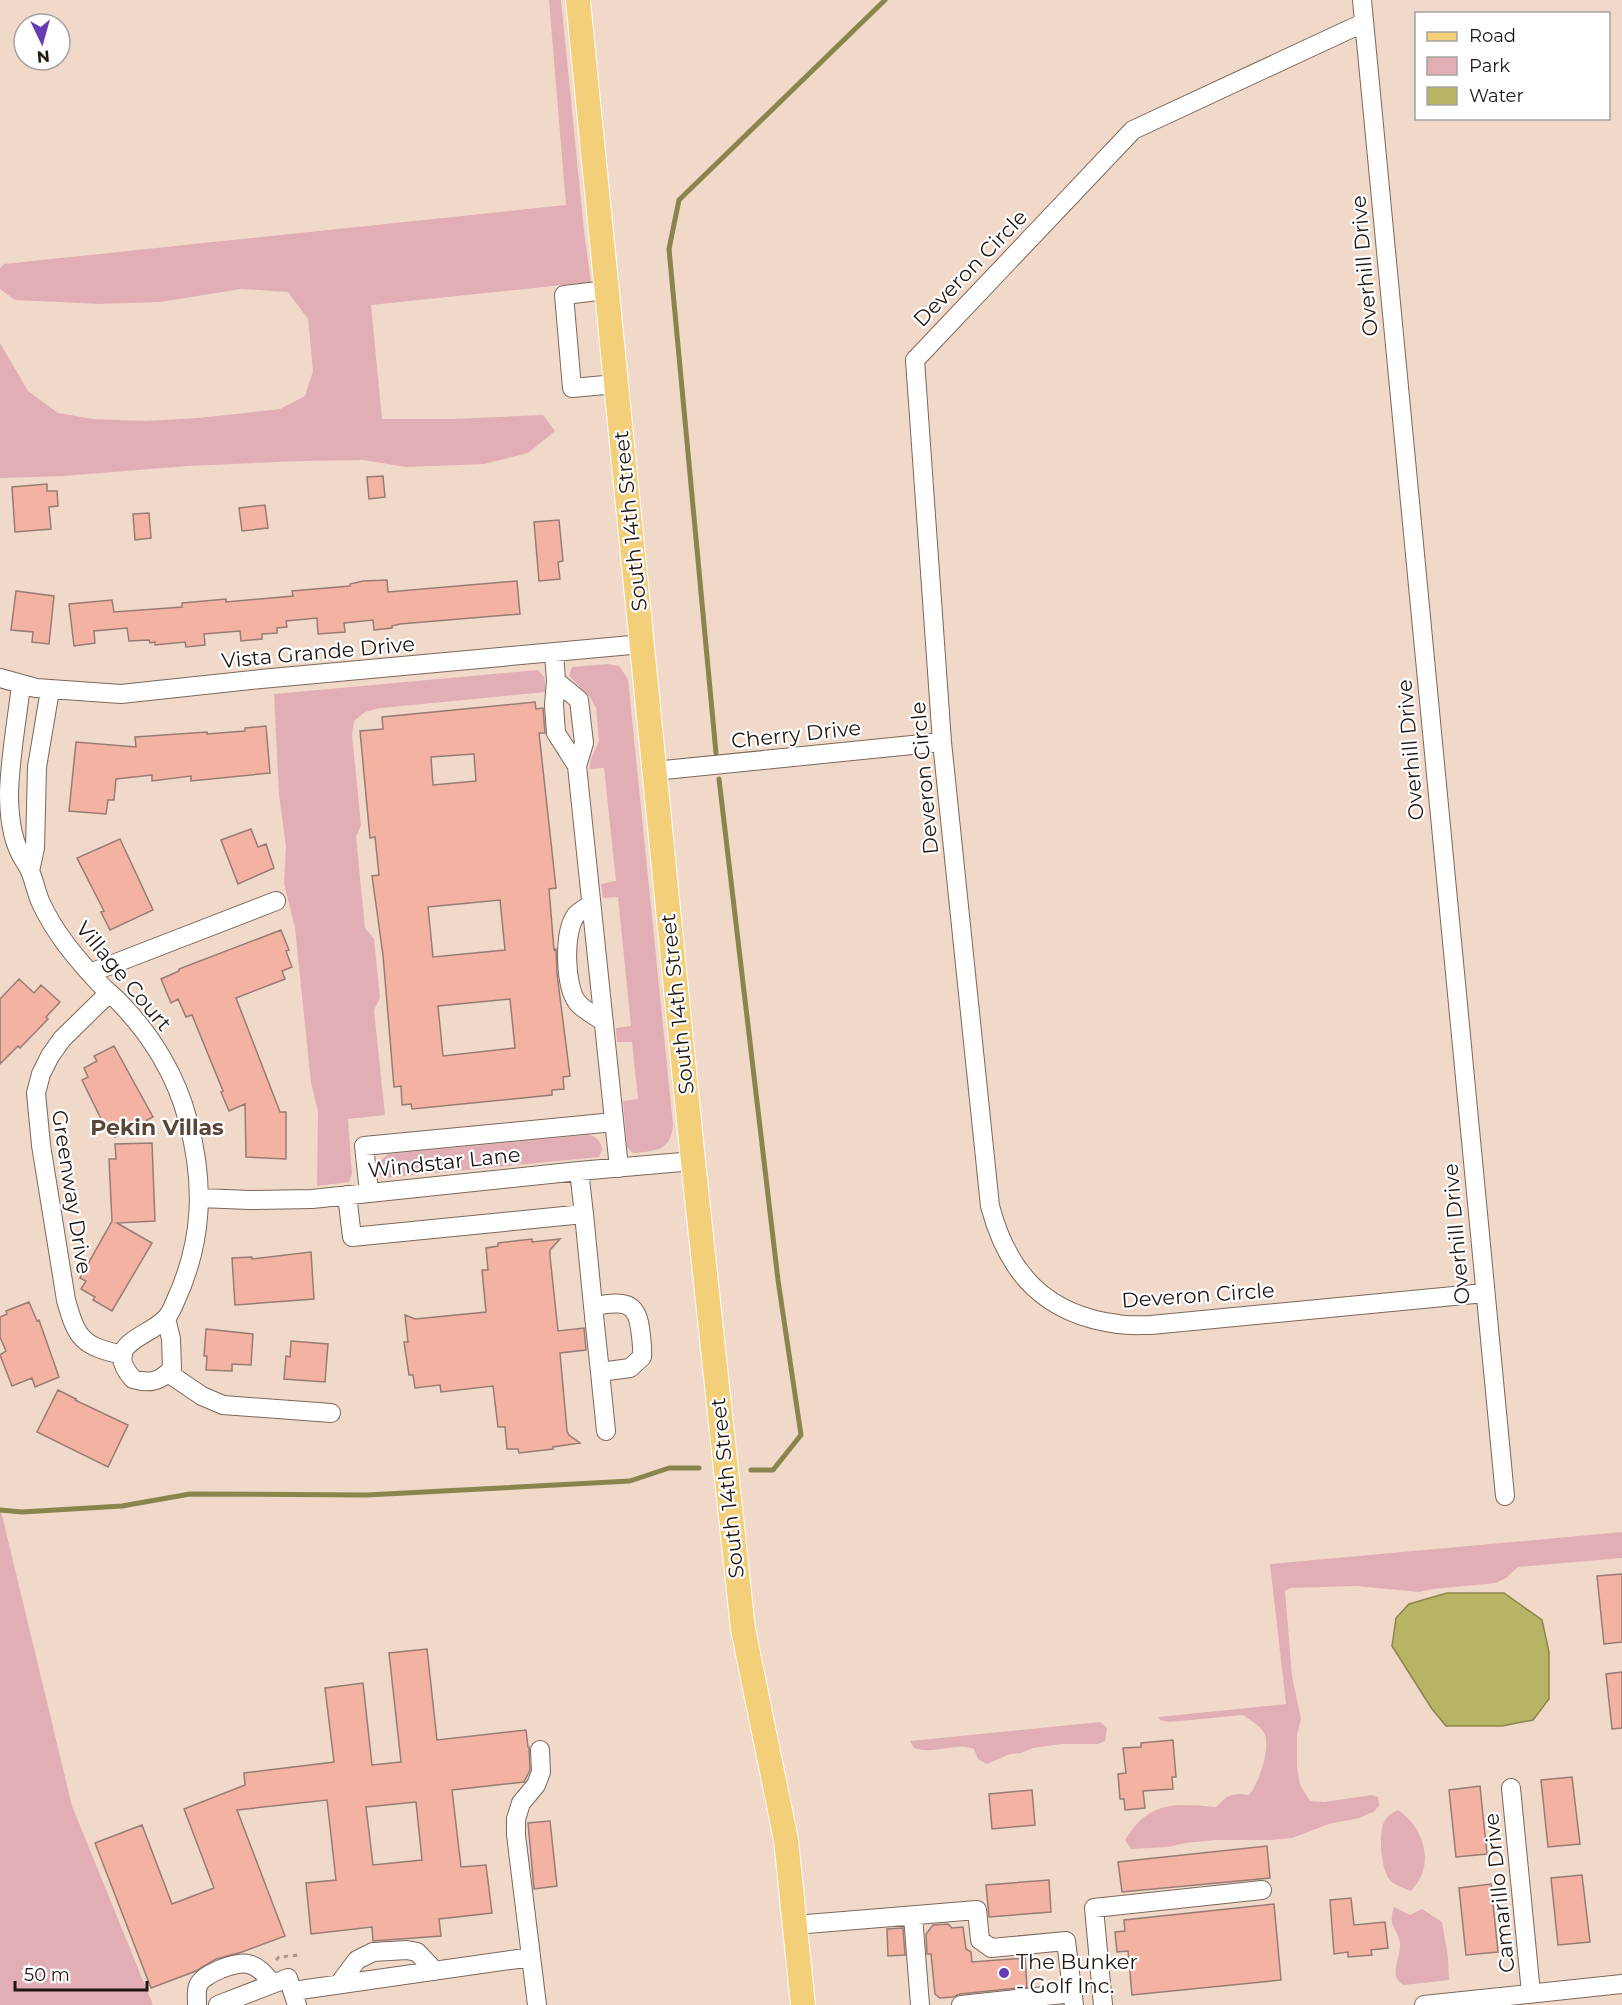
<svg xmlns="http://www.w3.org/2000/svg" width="1622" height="2005" font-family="Montserrat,sans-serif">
	<rect width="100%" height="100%" fill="#f1d9c9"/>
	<path fill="#e2aeb5" d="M549,0h12l23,231 7,51 -220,23 11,114h71l90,-4 12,16 -27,22 -44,11 -78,3 -43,-7 -61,1 -115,5 -123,10 -64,2v-135l28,48 30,22 35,6 52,2 53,-3 82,-9 25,-13 8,-25 -5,-52 -20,-27 -47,-3 -81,13 -61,2 -84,-4 -15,-11v-21l4,-4 562,-59z
		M608,664l11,2 9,13 45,446c-2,26 -17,26 -40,28l-6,-6 -4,-46 15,-2 -6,-57h-15l-1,-14 15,-2 -13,-129 -15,1 -2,-14 15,-3 -12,-113 -15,1 2,-10 8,-18 -3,-33 -6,-11 -21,-21 3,-9z
		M538,670l6,7 2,15 -166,16 -15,4 -11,9 -2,14 9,90 -5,12 9,91 9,11 6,59 -6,12 11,105 -37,4 4,55 -3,8 -32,4 1,-75 -7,-28 -16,-155 -11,-45 2,-36 -7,-52 -5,-101z
		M586,1135c9,-1 15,6 16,14l-3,8 -216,21 -6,-7 1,-8 10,-9z
		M0,1507l72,299 81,199h-153z
		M1622,1532v26l-104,9 -12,11 -10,5 -63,6 -14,3 -63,-6 -66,2 -5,3 7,85 9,43 -4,16v31l3,19 10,16 14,1 48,-7 6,2 1,9 -6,6 -14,6 -30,6 -37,14 -21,2h-56l-30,3 -17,4 -37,2 -6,-9c24,-39 49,-37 91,-33 12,-12 15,-15 33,-12 10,-12 21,-45 16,-60 -2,-8 -15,-15 -22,-20l-74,7 -9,-2 -2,-3 128,-13 -16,-140z
		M1100,1722l7,6 -2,13 -7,3h-37l-28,4 -12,5 -11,1 -23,10 -9,-5 -4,-10c-19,-7 -38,6 -60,-1l-4,-7z
		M1398,1810c20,13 33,40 24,64 -2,6 -7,12 -11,17 -3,-1 -18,-7 -20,-10 -10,-9 -13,-47 -7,-59 3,-6 8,-9 14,-12z
		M1394,1907l16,8 12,-6 20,13 6,35 1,23 -45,5c-17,-8 -3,-27 -4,-41 -2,-17 -13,-16 -6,-37z"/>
	<path fill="#b7b465" stroke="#8a854c" stroke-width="1.5" d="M1447,1593h57l38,27 7,32v47l-16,21 -31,6h-56l-14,-17 -40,-63 4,-28 13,-14z"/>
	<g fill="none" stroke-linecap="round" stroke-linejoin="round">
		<path stroke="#8a854c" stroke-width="5" d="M716,753l-47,-504 10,-49 206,-200
			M719,779l59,501 23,155 -28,35h-22
			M0,1510l22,2 100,-6 68,-12 177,1 263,-14 39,-13h30"/>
	</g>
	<path fill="#f4b2a3" stroke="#977c76" stroke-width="1.5" fill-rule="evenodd" d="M383,476l2,21 -16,2 -2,-22z
		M47,484v7h10l1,15 -9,1 2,22 -36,3 -3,-45z
		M265,505l3,23 -26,3 -3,-23z
		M149,513l2,25 -16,2 -2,-26z
		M559,520l4,41 -5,1 2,17 -21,2 -5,-59z
		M387,580l1,12 129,-11 3,33 -120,10 -8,2v2l-18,2 -1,-10 -29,3 1,9 -27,2 -1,-16 -31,3 1,6 -10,1v5l-15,1v5l-21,2 -1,-10 -36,3 1,11 -19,2 -1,-5 -30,3v-3l-5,1 -1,-3 -20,1 -2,-13 -33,3 1,12 -21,3 -5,-42 43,-4 2,12 68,-5v-4l44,-4v3l67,-6 -1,-5 58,-5v-2l13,-3z
		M16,591l38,5 -5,48 -17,-2 1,-10 -22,-2z
		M535,702l1,7 7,-1 2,25h-6l17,155 -7,1 5,61 2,-1 1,25 13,102 -7,1 1,12 -12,1v5l-140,14 -1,-5 -9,1 -1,-19 -7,1 -11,-132 -11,-79 7,-1 -4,-38 -5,1 -10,-107 23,-2 -1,-12zM474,754l2,27 -43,4 -2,-28zM500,900l5,50 -72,7 -5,-50zM510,999l5,49 -72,8 -5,-50z
		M266,726l4,47 -79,8v-5l-39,5v-6l-36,4 -2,21h-6l-2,14 -37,-3 7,-69 60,5 -1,-10 72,-5v2l38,-3v-3z
		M251,829l7,18 8,-3 8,24 -36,16 -17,-44z
		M120,839l33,71 -43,20 -9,-18 3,-1 -27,-53z
		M281,930l8,20 -3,1 6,16 -10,4 3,8 -49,19 44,114h6v47l-40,-2 -1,-53 -16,7 -8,-19 2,-1 -31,-76 -6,2 -8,-18 -7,4 -10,-24 18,-8v-2z
		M19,979l15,14 7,-8 19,17 -14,15 2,2 -28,29 -2,-2 -18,18v-65z
		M114,1046l39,71 -38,20 -1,-15 -9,5 -23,-47 6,-3 -4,-9 13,-7 -3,-5z
		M152,1143l3,78 -38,2 35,20 -40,68 -19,-11 2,-3 -14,-8 5,-8 -6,-3 32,-57 -3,-62h7l-1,-15z
		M532,1239v3l28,-3 -10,11v6l8,75 26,-3 2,22 -26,3 7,78 2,4 11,8 -27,4v2l-34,4 -1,-4h-11l-2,-22h-7l-5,-41 -52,6 -1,-7 -25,3 -2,-13h-4l-5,-33h4l-3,-27 10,4 71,-7 -4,-42h6l-2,-22 12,-2v-3z
		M311,1252l3,47 -79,6 -3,-47 20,-1v2z
		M29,1302l8,19 2,-1 20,57 -24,10 -3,-9 -20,8 -12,-31 6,-4 -6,-14v-20l7,-3 -1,-3z
		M206,1329l47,5 -2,31 -19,-1v7l-26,-1 1,-14h-3z
		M291,1341l37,3 -3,38 -41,-3 2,-23 4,1z
		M58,1390l18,9 -1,1 53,25 -20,42 -71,-35z
		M1622,1574v68l-18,2 -7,-68z
		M427,1649l10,91 89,-10 2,17h1l1,23 -6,12 -72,8 9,77 25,-2 6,48 -53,6 2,17 -68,5 -1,-14 -61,7 -5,-51 30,-3 -9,-80 -90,10 48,126 -43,16 -26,7 -20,12 -45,17 -56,-145 47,-18 30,79 42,-16 -30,-79 61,-24 -1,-12 90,-11 -9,-74 38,-5 9,82 29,-3 -12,-109zM416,1802l6,58 -49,5 -7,-58z
		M1622,1672v56l-10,1 -6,-55z
		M1173,1740l3,37h-4l1,12 -30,2 2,17 -20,2 -1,-11h-4l-2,-25 8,-1 -3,-25 18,-1v-4z
		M1572,1777l8,67 -32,3 -7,-67z
		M1480,1786l7,68 -31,3 -7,-67z
		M1032,1790l3,35 -43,4 -3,-35z
		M550,1821l7,65 -23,3 -6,-66z
		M1267,1846l3,32 -148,14 -4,-30z
		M1582,1875l8,67 -32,3 -7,-67z
		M1049,1880l2,32 -62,5 -3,-32z
		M1491,1884l7,68 -32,3 -7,-67z
		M1351,1898l3,27 31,-3 3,26 -17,2 1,5 -24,2v-5l-14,2 -4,-54z
		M1274,1904l7,76 -149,15 -4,-44 -11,1 -2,-20 10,-1 -1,-11z
		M948,1924l4,4 11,-1 3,22 5,3 1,10 53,-4 2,29 -67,7 -7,3 -13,1 -5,-4 -4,-40h-4l-1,-20 7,-9z
		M903,1928l2,27 -17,1 -1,-27z"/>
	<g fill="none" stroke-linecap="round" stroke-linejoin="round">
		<defs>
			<path id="minor" d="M1362,0l143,1496
				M1363,23l-230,107 -218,230 27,382 48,464c18,68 56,109 128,118 11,2 22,1 33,1l334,-32
				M607,290l-43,5 8,93 44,-4
				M554,653l2,28 23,19 5,43 -7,23 42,402
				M0,678l36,10 85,6 140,-15 381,-35
				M556,681l-2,24 2,28 21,33
				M21,685c-4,35 -11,72 -12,108 0,18 2,41 10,58 3,7 8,13 11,20 4,9 6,20 10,30 14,31 35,56 58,81 7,8 16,14 23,22 31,32 56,73 67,117 17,63 15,121 -13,181 -2,5 -5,12 -9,16 -18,20 -65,25 -33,61 16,5 28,3 39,-11l-1,-29 -5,-21
				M654,771l288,-29
				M30,871l5,-23 2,-81 13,-77
				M591,904c-4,3 -11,7 -15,11 -13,17 -11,71 1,87 6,8 19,14 27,20
				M90,973l186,-72
				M109,993l-47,46 -12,17 -9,18 -5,19 5,52 25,155c11,40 17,46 57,55
				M369,1192l-5,-46 250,-24
				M347,1195l5,42 232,-23 -5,-43
				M199,1198l51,2 62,-1 267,-28 114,-10
				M584,1214l9,92c24,-3 43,-9 47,22 1,10 3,19 2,29l-12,11 -30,4 6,59
				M593,1306l7,66
				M168,1373l34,23 21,9 108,8
				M1511,1788l20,205
				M913,1916l7,89
				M795,1925l182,-15 3,30 11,8 75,-7 8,64
				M339,1984l18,-24 16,-8 34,-2 10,2 18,19
				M293,1991l238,-34
				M197,2005c0,-6 -1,-13 1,-19 4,-12 38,-25 50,-22 11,2 18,12 25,20
				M218,2005l70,-27 9,27
				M537,2005l-21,-170v-16l5,-16 15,-18 5,-13 -1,-22
				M961,2005l112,-12
				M1103,2005l-9,-97 168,-18
				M1424,2005l198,-21"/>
			<path id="major" d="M578,0l115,1161 50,468 43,211 17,165"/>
		</defs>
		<use href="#minor" stroke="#7c6758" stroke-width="20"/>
		<use href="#major" stroke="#fff" stroke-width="26"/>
		<path stroke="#a9978a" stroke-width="3" stroke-dasharray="4.5 4.5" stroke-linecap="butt" d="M276,1960l3,-3 21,-2"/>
		<use href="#minor" stroke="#fff" stroke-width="18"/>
		<use href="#major" stroke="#f3cf79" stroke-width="24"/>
	</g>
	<circle fill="#673bb3" stroke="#fff" stroke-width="2" cx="1004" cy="1973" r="6"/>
	<g text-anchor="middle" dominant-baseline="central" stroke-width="4.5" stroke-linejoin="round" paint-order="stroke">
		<g font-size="21" fill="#201712" stroke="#fff">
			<text transform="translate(1364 266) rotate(-95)">Overhill Drive</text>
			<text transform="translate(970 268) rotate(-46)">Deveron Circle</text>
			<text transform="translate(630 521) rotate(-96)">South 14th Street</text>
			<text transform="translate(318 652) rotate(-5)">Vista Grande Drive</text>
			<text transform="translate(796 734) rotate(-6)">Cherry Drive</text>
			<text transform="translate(1410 750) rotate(-95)">Overhill Drive</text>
			<text transform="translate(924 778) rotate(-95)">Deveron Circle</text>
			<text transform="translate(124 976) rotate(50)">Village Court</text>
			<text transform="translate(677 1004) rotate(-96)">South 14th Street</text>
			<text transform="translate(444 1162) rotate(-6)">Windstar Lane</text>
			<text transform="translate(72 1192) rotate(81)">Greenway Drive</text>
			<text transform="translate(1456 1234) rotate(-95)">Overhill Drive</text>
			<text transform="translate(1198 1295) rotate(-4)">Deveron Circle</text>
			<text transform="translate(727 1488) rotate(-96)">South 14th Street</text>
			<text transform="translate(1499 1893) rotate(-96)">Camarillo Drive</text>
		</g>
		<g font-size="21" fill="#201712" stroke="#fff" text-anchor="start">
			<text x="1016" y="1961">The Bunker<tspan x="1016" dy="24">- Golf Inc.</tspan></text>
		</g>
		<g font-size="22" font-weight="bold" fill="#594638" stroke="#fff">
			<text x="157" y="1127">Pekin Villas</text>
		</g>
	</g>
	<rect x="1415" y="12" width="195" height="108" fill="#ffffff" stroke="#a6a2a0" stroke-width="1.5"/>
	<rect x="1427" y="32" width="30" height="9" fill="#f3cf79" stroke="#a6a2a0" stroke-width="1.5"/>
	<text x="1469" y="42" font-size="18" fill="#201712">Road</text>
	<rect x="1427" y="57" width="30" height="18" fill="#e2aeb5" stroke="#a6a2a0" stroke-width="1.5"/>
	<text x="1469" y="72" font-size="18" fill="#201712">Park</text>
	<rect x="1427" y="87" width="30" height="18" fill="#b7b465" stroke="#a6a2a0" stroke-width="1.5"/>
	<text x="1469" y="102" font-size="18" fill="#201712">Water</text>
	<g transform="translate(42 42) rotate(175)"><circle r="28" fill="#ffffff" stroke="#a6a2a0" stroke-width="1.5"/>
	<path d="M0-4.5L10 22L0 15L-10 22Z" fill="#673bb3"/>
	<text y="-9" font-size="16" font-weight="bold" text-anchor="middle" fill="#201712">N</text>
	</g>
	<path d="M15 1981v9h132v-9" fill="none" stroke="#201712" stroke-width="3"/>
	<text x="24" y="1981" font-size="18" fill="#201712" stroke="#ffffff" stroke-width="4.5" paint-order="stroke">50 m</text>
</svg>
